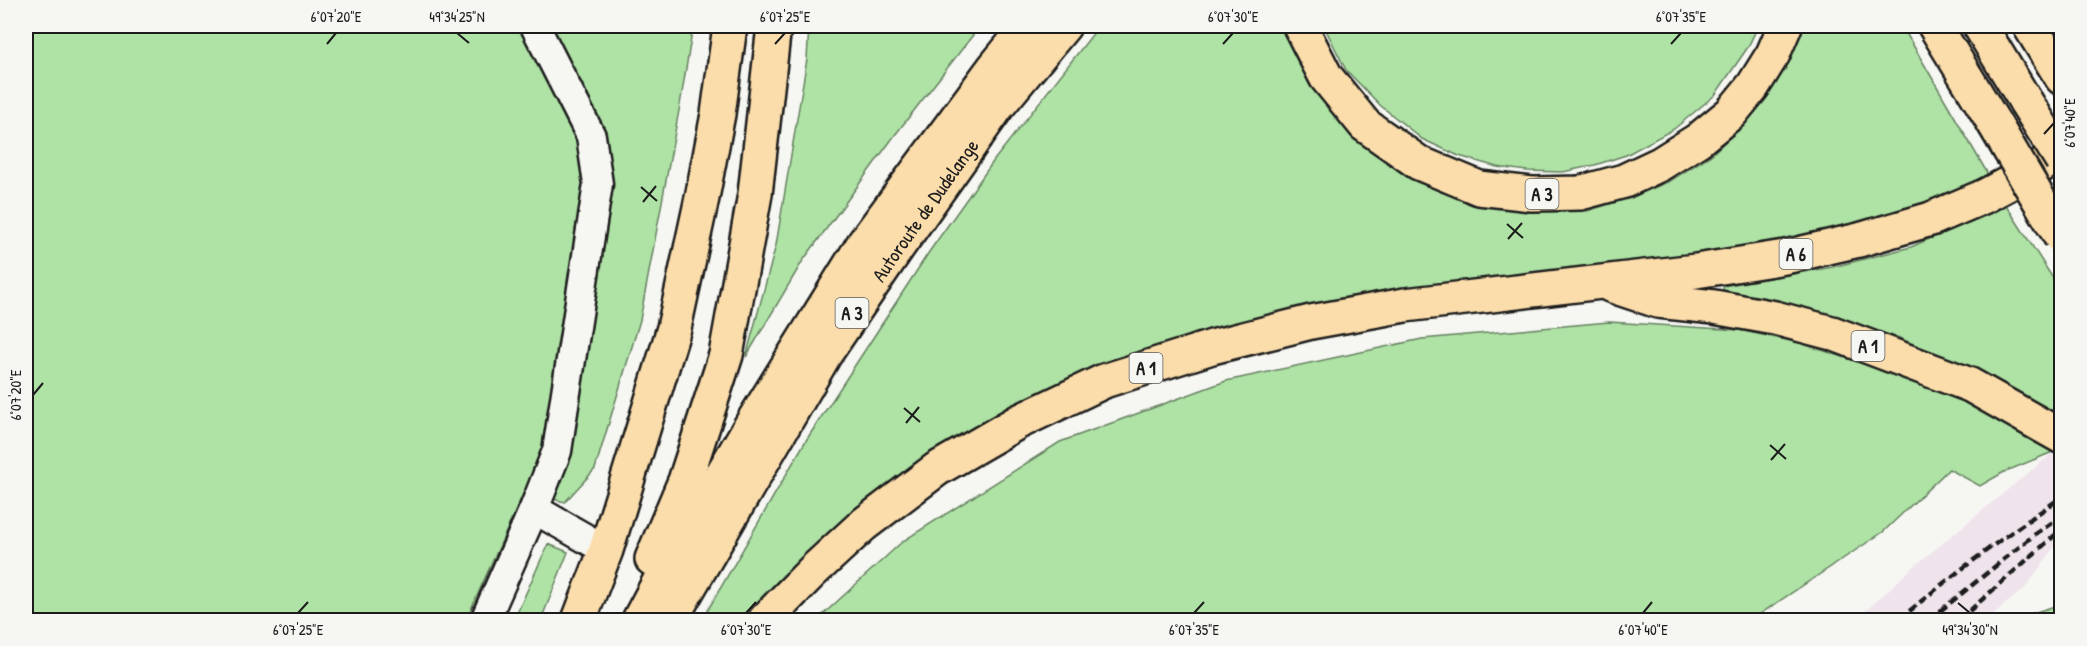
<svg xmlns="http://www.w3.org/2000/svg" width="2087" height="646" font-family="'Patrick Hand',sans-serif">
	<rect width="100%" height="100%" fill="#f6f6f2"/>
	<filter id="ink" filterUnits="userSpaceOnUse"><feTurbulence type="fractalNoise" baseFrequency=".0167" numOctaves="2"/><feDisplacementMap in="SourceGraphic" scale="12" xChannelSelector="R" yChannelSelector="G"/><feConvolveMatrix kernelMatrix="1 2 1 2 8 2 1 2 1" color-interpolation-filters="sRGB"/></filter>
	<g filter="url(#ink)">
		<path fill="#efe3ec" d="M2055,451l6,5v86l-8,7 -27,38 -40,33h-130l55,-51z"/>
		<path fill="#aee3a5" stroke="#658060" stroke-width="1.5" d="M26,26h667l-13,79 -40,215 -45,149 -30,33 -41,-10 -58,128h-440z
			M809,26h171l-85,109 -93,127 -56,95 30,-112 31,-186z
			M1099,26h184l5,14 25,47 40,49 55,42 64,26 57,8 58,-1 43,-13 40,-17 41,-26 34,-32 23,-28 19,-34 14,-35h101l87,150 -77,32 -87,25 -114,19 -306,36 -102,20 -163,44 -114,49 -251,185 -29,34h-44l103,-178 124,-190 66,-93z
			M1324,26h434l-10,21 -33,48 -41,34 -48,26 -31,10 -32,7 -36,-1 -30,-4 -38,-11 -37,-17 -41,-33 -35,-36z
			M2006,205l55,86v132l-84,-51 -80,-35 -125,-34 -48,-10 -1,-7 110,-19 78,-20z
			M1609,322l130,8 61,13 138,45 94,48 23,15 -51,21 -24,14 -31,-17 -66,63 -132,88h-934l86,-79 157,-99 166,-61 196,-42z
			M548,544l20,8 -27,68h-27z
			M2061,604v16h-35l7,-7z"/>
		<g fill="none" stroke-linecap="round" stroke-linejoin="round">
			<defs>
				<path id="minor" d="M534,509l72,41
					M485,620l49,-111 23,-58 41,-267 -7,-48 -56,-110"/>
				<g id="highway">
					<path d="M1300,26l26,51 39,48 54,38 60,25 53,6 48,-1 44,-12 36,-17 38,-24 33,-27 22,-27 20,-32 12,-28"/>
					<path d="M1935,26l59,97"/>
					<path d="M1980,26l46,76"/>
					<path d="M2030,26l32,52"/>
					<path d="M1610,285l48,16 56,6 61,11 57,15 138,52 92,52"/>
					<path d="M652,559l33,-78 41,-126 29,-161 19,-168"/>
					<path d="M579,620l27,-70 68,-222 28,-130 16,-84 12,-88"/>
					<path d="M639,620l25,-47 92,-156 108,-174 129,-174 35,-43"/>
					<path id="s1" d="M670,620l155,-266 72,-106 100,-141 67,-81"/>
					<path d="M765,620l48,-49 50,-46 74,-56 81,-47 86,-41 108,-34 99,-25 94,-17 291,-34 89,-14 74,-17 72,-21 54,-23 54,-29 23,-15"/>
				</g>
			</defs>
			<use href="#minor" stroke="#1c1c1c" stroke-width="33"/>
			<use href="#highway" stroke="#1c1c1c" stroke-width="38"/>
			<use href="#minor" stroke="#f6f6f2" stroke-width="28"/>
			<use href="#highway" stroke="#fbddab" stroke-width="33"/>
			<path stroke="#1c1c1c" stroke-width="4.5" stroke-dasharray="9 4.5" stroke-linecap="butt" d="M1899,620c51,-44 106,-84 163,-123
				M1929,620l105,-85 28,-19
				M1959,620l103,-91"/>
			<defs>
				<path id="highway-bridge" d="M2026,102l36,58
					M1994,123l67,114"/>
			</defs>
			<use href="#highway-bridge" stroke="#1c1c1c" stroke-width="38" stroke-linecap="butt"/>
			<use href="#highway-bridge" stroke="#fbddab" stroke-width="33"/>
		</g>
	</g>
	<path fill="none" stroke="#1c1c1c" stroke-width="2" d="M457,33l12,10M327,44l9,-11M775,44l10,-11M1223,44l10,-11M1671,44l10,-11M2044,134l10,-11M641,187l16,14M643,202l13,-16M1507,224l16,14M1508,239l14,-16M33,395l10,-12M904,408l16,14M906,423l13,-16M1770,445l16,14M1771,460l14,-16M1958,603l12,10M298,613l10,-11M746,613l10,-11M1194,613l10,-11M1643,613l9,-11"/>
	<g text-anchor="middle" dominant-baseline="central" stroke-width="4.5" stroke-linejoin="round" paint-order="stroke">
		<g fill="#f6f6f2" stroke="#5d5d5c" stroke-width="1.5">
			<rect x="1525.5" y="179" width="33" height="30" rx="4.5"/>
			<rect x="1779.5" y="239" width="33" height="30" rx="4.5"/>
			<rect x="835.5" y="298" width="33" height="30" rx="4.5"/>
			<rect x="1851.5" y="331" width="33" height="30" rx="4.5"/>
			<rect x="1129.5" y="353" width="33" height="30" rx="4.5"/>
		</g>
		<g font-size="18" font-weight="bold" fill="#1c1c1c">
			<text x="1542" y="194">A 3</text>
			<text x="1796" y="254">A 6</text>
			<text x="852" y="313">A 3</text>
			<text x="1868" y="346">A 1</text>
			<text x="1146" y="368">A 1</text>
		</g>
		<g font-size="20" fill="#1c1c1c" stroke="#f6f6f2">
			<text stroke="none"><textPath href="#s1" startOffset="483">Autoroute de Dudelange</textPath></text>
		</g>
	</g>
	<rect width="2087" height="646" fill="none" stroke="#f6f6f2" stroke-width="66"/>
	<rect x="33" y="33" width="2021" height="580" fill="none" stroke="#1c1c1c" stroke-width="2"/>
	<g font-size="15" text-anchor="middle" fill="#1c1c1c">
		<text x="336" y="22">6°07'20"E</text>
		<text x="457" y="22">49°34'25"N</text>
		<text x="785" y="22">6°07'25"E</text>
		<text x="1233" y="22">6°07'30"E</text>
		<text x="1681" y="22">6°07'35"E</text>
		<text transform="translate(2070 123) rotate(-90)" y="5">6°07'40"E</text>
		<text transform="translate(16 395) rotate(-90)" y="5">6°07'20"E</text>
		<text x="298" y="635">6°07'25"E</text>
		<text x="746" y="635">6°07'30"E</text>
		<text x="1194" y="635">6°07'35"E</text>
		<text x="1643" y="635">6°07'40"E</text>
		<text x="1970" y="635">49°34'30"N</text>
	</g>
</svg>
